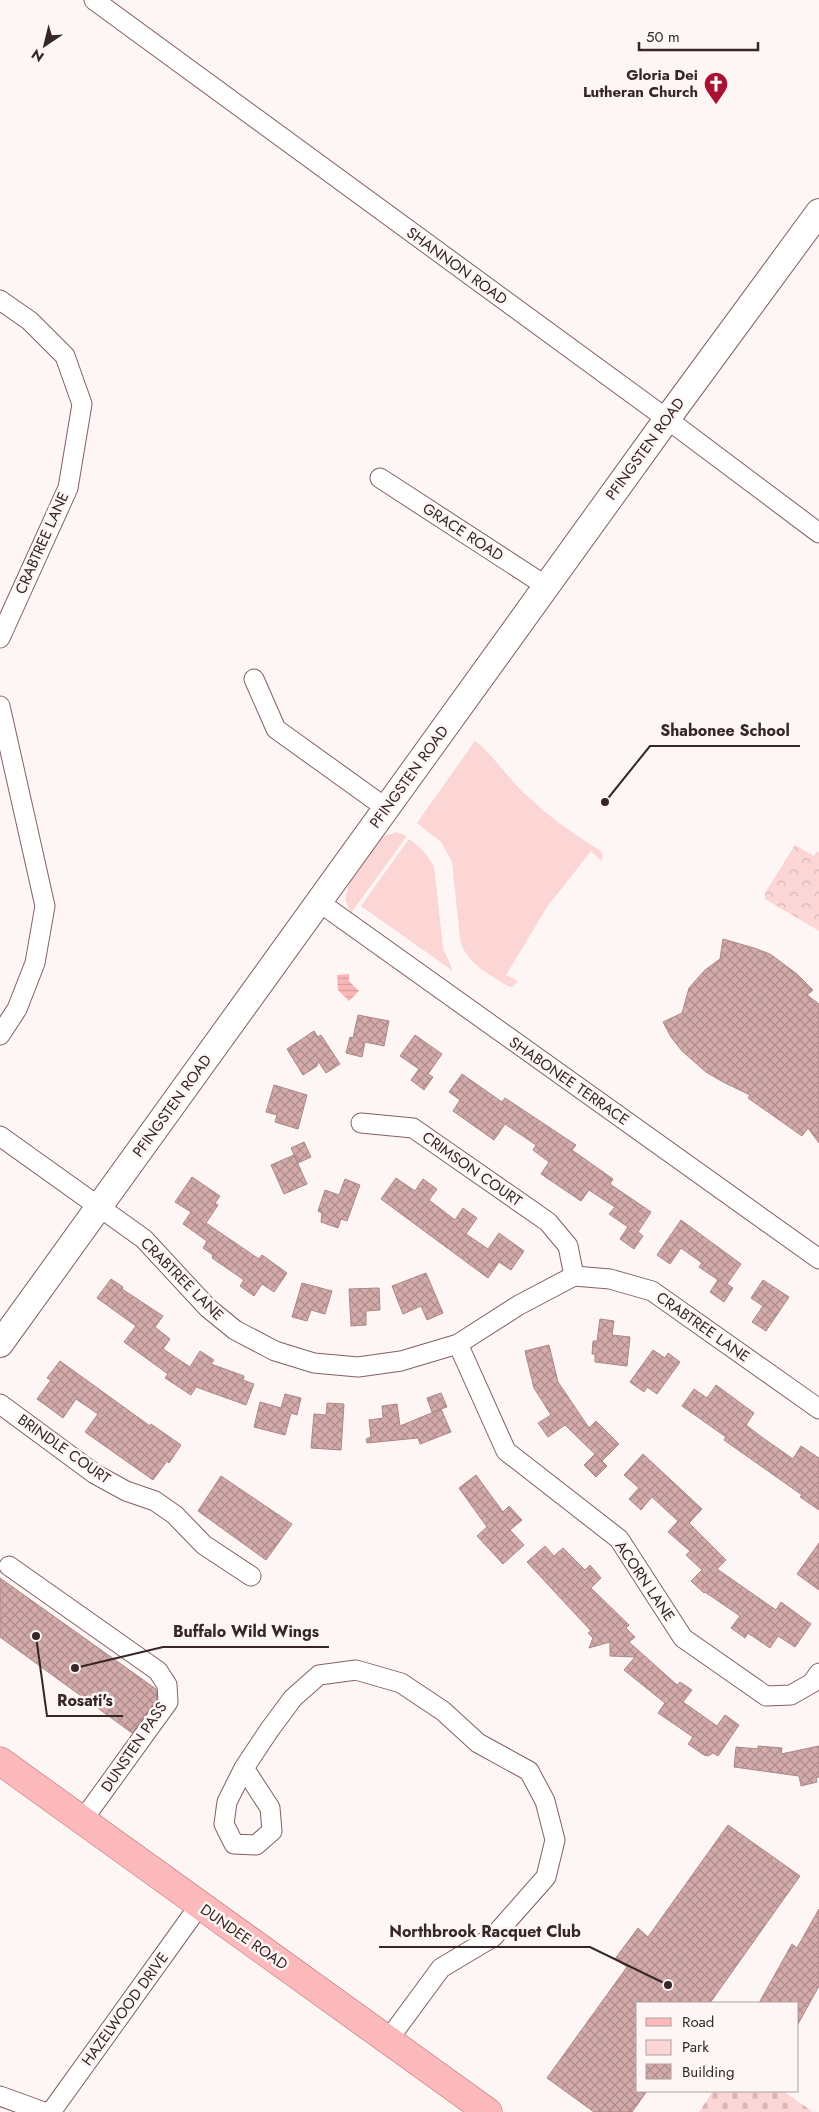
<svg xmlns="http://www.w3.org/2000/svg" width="819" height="2112" font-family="Jost,sans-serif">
	<defs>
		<pattern id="forest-crowns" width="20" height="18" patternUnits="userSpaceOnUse" patternTransform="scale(1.25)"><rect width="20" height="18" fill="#fcd5d5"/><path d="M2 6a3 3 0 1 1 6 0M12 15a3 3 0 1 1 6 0" fill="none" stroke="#d9b7b7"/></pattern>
		<pattern id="cemetery-stones" width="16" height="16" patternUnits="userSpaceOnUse" patternTransform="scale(1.25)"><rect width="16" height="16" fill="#fcd5d5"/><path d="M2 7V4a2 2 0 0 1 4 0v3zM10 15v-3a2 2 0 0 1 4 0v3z" fill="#d9b7b7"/></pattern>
		<pattern id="water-rules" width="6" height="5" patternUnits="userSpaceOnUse" patternTransform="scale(1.25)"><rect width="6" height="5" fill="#f9b7b7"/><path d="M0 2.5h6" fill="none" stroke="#d69d9d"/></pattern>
		<pattern id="building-cross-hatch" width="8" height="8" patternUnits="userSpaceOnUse" patternTransform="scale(1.25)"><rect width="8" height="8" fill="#d4abab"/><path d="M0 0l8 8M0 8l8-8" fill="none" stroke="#ad8b8b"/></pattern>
	</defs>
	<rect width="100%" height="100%" fill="#fef5f5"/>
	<path fill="#fcd5d5" d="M475,741c18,14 29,32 45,48 24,24 51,44 81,62l2,5 -2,5 -10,-10 -44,56 -41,68 12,6 -6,6 -4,-1c-20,-12 -44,-24 -48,-48l-8,-76 -11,-20 -24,-19z
		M396,832l11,4 -56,77 -6,-14 5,-17 32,-45z
		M409,839l14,11 11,16 9,82 10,23 -92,-65z"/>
	<path fill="url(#forest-crowns)" d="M795,845l19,11 3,-5 2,2v78l-54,-32v-6z"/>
	<path fill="url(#cemetery-stones)" d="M713,2091h70l30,21h-114z"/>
	<path fill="url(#water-rules)" d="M349,974v7l10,10 -10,10 -11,-11 -1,-15z"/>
	<path fill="url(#building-cross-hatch)" stroke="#ae8787" d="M723,939l31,9 16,6 27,20 16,16 -6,5 12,9v139l-11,-15 -6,8 -54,-38 2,-3 -27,-13 -17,-10 -24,-21 -11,-14 -8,-15 19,-9 7,-25 16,-18 15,-11z
		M358,1015l31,6 -5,25 -19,-4 -3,15 -16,-4 4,-16 3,1z
		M314,1031l4,6 3,-2 19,29 -14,9 -8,-12 -1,5 -14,9 -16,-26z
		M415,1035l27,19 -14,20 5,3 -9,13 -13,-10 8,-11 -19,-13z
		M462,1074l40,28 3,-4 71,47 -4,5 41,29 -3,5 41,28 -13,20 5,4 -9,13 -14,-10 8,-12 -19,-13 6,-7 -26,-17 -8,11 -40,-27 8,-12 -16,-12 3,-5 -31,-21 -11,16 -41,-29 7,-11 -11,-8z
		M274,1085l33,10 -9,34 -23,-7 2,-7 -11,-3z
		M304,1142l7,15 -13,6 -7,-15z
		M294,1155l13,29 -23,10 -13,-29z
		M192,1177l28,19 -5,7 3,2 -12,18 53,36 3,-4 25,18 -13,19 -12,-8 -8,12 -14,-10 4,-6 -32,-22 1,-3 -10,-7 4,-7 -24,-17 8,-12 -16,-10z
		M396,1178l19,13 8,-12 14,10 -8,11 26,20 8,-12 14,10 -11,16 22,15 11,-16 25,18 -13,19 -12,-8 -11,16 -107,-79z
		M345,1179l15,6 -13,36 -6,-2 -3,9 -17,-6 1,-9 -4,-2 7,-21 14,5z
		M681,1220l60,44 -14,20 6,4 -9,14 -14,-10 8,-12 -19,-13 3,-4 -21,-15 -11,16 -13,-9z
		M426,1273l17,40 -16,7 -6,-14 -18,8 -11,-28z
		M111,1279l12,8 -1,2 41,27 -8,11 15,12 -7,10 27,18 10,-16 14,9 -3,4 33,12 -1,4 11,4 -8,21 -50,-18 -5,8 -26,-17 3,-4 -44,-32 12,-16 -39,-28z
		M763,1280l26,17 -23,34 -14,-9 11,-16 -12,-8z
		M302,1283l30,8 -7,23 -14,-4 -4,11 -15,-4z
		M379,1288l1,22 -14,1v14l-15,1 -2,-37z
		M600,1319l14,2 -2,14 18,2 -3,29 -32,-4v-8h-3l1,-13h4z
		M549,1345l9,37 31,46 7,-7 23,23 -17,17 5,5 -11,11 -12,-12 11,-11 7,7 -37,-36 -17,12 -10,-14 13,-8 -17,-27 -9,-37z
		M653,1350l12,8 3,-5 12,9 -23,32 -10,-7 -3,5 -14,-10z
		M60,1361l90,65 1,-2 30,21 -12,18 -2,-2 -14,19 -68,-48 13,-18 -22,-15 -13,19 -26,-19 14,-19 -4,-2z
		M716,1385l38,28 -8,12 17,13 30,21 8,-13 18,12v52l-19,-13 2,-2 -78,-55 2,-3 -44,-31 12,-17 13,9z
		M441,1393l6,14 -15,5 -5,-14z
		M285,1394l16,4 -4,17 -6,-2 -6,22 -31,-8 6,-25 21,6z
		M327,1403l17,1 -3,46 -30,-2 3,-34 12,1z
		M397,1404l3,22 41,-17 10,23 -31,12 -2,-6 -51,5 -1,-4 5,-2 -2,-17 14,-2 -1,-12z
		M643,1454l59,55 -13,14 37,37 -9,9 59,41 5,-8 30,22 -16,23 -17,-11 -8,12 -22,-15 -3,5 -14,-10 9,-12 -35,-24 -1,1 -13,-12 11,-11 -16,-15 4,-4 -22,-19 10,-11 -26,-24 -11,13 -12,-11 10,-11 -15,-13z
		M476,1475l27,37 6,-6 13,14 -12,10 14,15 -21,19 -26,-28 10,-9 -28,-39z
		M221,1476l71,48 -26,36 -68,-49z
		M819,1543v47l-22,-16z
		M545,1546l9,10 9,-8 22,22 5,-5 11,13 -10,10 38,37 -3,3 9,9 -6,5 48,43 3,-3 12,8 -9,12 34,24 8,-11 14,10 -21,31 -5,-3 -5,3 -4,-1 -16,-11 5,-7 -35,-24 7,-10 -41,-33 11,-13 -25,-1v-14l-21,6 4,-10 -5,-5 3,-2 -64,-69z
		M0,1578l156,111 1,10 -25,34 -132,-96z
		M758,1746l24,2 -1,6 38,-8v31l-3,1 1,4 -16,4 -2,-10 -65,-9 2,-20 22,2z
		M728,1825l72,51 -90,127h-72v88h9l-15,21h-38l-47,-34 80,-111 -12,-8 23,-31 10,9z
		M819,1909v77l-21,38v-21h-39l33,-59 5,4z"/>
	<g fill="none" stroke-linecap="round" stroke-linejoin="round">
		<defs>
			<path id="street" d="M94,0l573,419 152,114
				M0,300l30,21 35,35 17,48 -14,84 -68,150
				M380,478l166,108
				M254,679l22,50 110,79
				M0,706l45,200 -10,57 -18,46 -17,26
				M319,902l500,357
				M361,1123l52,5 135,94 20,24 6,30
				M0,1136l144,103 64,69 27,22 40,21 39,12 44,4 43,-6 57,-17 61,-39 55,-29 36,3 42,12 167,118
				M458,1344l48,107 113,88 64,99 83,58 25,-1 21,-12 7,-10
				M0,1404l95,70 31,17 29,10 20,14 29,30 47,31
				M9,1566l149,105 9,14 1,17 -86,119
				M244,1768l26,40 2,23 -16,14 -22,-1 -10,-20 3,-22 17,-34 26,-39 23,-31 26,-23 37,-5 45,13 42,28 35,32 51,28 16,30 10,39 -9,37 -53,60 -52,31 -53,72
				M0,2096l44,16
				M51,2112l148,-206"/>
			<path id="secondary" d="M0,1344l667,-925 152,-207"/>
			<path id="primary" d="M0,1761l488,351"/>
		</defs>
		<use href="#street" stroke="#856061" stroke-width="21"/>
		<use href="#secondary" stroke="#856061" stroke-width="28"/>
		<use href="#primary" stroke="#b5676a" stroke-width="29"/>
		<use href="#street" stroke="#fff" stroke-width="19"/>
		<use href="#secondary" stroke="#fff" stroke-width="26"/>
		<use href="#primary" stroke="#fcb9bb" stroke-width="28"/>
	</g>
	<defs>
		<symbol id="church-pin" viewBox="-11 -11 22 30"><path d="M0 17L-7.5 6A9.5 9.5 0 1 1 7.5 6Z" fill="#a91232" stroke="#fef5f5"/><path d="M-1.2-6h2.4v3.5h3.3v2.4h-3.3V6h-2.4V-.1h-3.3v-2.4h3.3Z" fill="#fff"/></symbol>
	</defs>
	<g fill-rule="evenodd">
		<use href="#church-pin" x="702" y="70" width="28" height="38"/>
	</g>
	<g text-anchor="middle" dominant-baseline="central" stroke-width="5" stroke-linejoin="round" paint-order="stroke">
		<g font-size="15" font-weight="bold" fill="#362626" stroke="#fef5f5" text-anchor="end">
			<text x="698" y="75">Gloria Dei<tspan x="698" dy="17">Lutheran Church</tspan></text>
		</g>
		<g font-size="15" fill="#362626" stroke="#fef5f5">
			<text transform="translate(457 266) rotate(36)">SHANNON ROAD</text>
			<text transform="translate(645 449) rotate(-54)">PFINGSTEN ROAD</text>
			<text transform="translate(463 532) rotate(33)">GRACE ROAD</text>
			<text transform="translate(42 543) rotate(-66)">CRABTREE LANE</text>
			<text transform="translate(409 777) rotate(-54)">PFINGSTEN ROAD</text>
			<text transform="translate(569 1081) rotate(35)">SHABONEE TERRACE</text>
			<text transform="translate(172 1106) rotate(-54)">PFINGSTEN ROAD</text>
			<text transform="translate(472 1169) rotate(35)">CRIMSON COURT</text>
			<text transform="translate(182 1279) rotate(45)">CRABTREE LANE</text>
			<text transform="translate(703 1327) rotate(35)">CRABTREE LANE</text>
			<text transform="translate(64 1449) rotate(35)">BRINDLE COURT</text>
			<text transform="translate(645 1581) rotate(56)">ACORN LANE</text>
			<text transform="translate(134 1747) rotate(-56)">DUNSTEN PASS</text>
			<text transform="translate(244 1937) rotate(35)">DUNDEE ROAD</text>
			<text transform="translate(125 2009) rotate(-54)">HAZELWOOD DRIVE</text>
		</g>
	</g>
	<path fill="none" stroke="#362626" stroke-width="2" d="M605 802L650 746H800M75 1668L163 1647H329M36 1636L47 1716H123M668 1985L590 1947H379"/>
	<g fill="#362626" stroke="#fef5f5" stroke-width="2">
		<circle cx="605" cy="802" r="5"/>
		<circle cx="75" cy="1668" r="5"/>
		<circle cx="36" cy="1636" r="5"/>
		<circle cx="668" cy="1985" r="5"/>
	</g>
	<g font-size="16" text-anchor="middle" font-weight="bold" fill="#362626" stroke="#fef5f5" stroke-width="5" stroke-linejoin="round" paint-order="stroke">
		<text x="725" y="736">Shabonee School</text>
		<text x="246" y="1637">Buffalo Wild Wings</text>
		<text x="85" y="1706">Rosati's</text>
		<text x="485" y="1937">Northbrook Racquet Club</text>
	</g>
	<rect x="636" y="2002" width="162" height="90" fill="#fef5f5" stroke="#aea2a2"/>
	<rect x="646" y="2018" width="25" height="8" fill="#fcb9bb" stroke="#aea2a2"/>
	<text x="682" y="2027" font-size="15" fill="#362626">Road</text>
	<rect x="646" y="2040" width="25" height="15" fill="#fcd5d5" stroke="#aea2a2"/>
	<text x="682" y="2052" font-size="15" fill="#362626">Park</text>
	<rect x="646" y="2064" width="25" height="15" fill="url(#building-cross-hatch)" stroke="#aea2a2"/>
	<text x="682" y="2077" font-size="15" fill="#362626">Building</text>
	<g transform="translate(45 45) rotate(215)" stroke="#fef5f5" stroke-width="4" paint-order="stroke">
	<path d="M0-4L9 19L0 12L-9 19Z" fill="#362626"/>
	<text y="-8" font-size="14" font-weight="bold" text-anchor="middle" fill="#362626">N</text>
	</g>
	<path d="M639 42v8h119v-8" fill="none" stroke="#362626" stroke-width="2.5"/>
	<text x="646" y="42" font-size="15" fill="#362626" stroke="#fef5f5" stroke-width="4" paint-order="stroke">50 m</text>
</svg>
